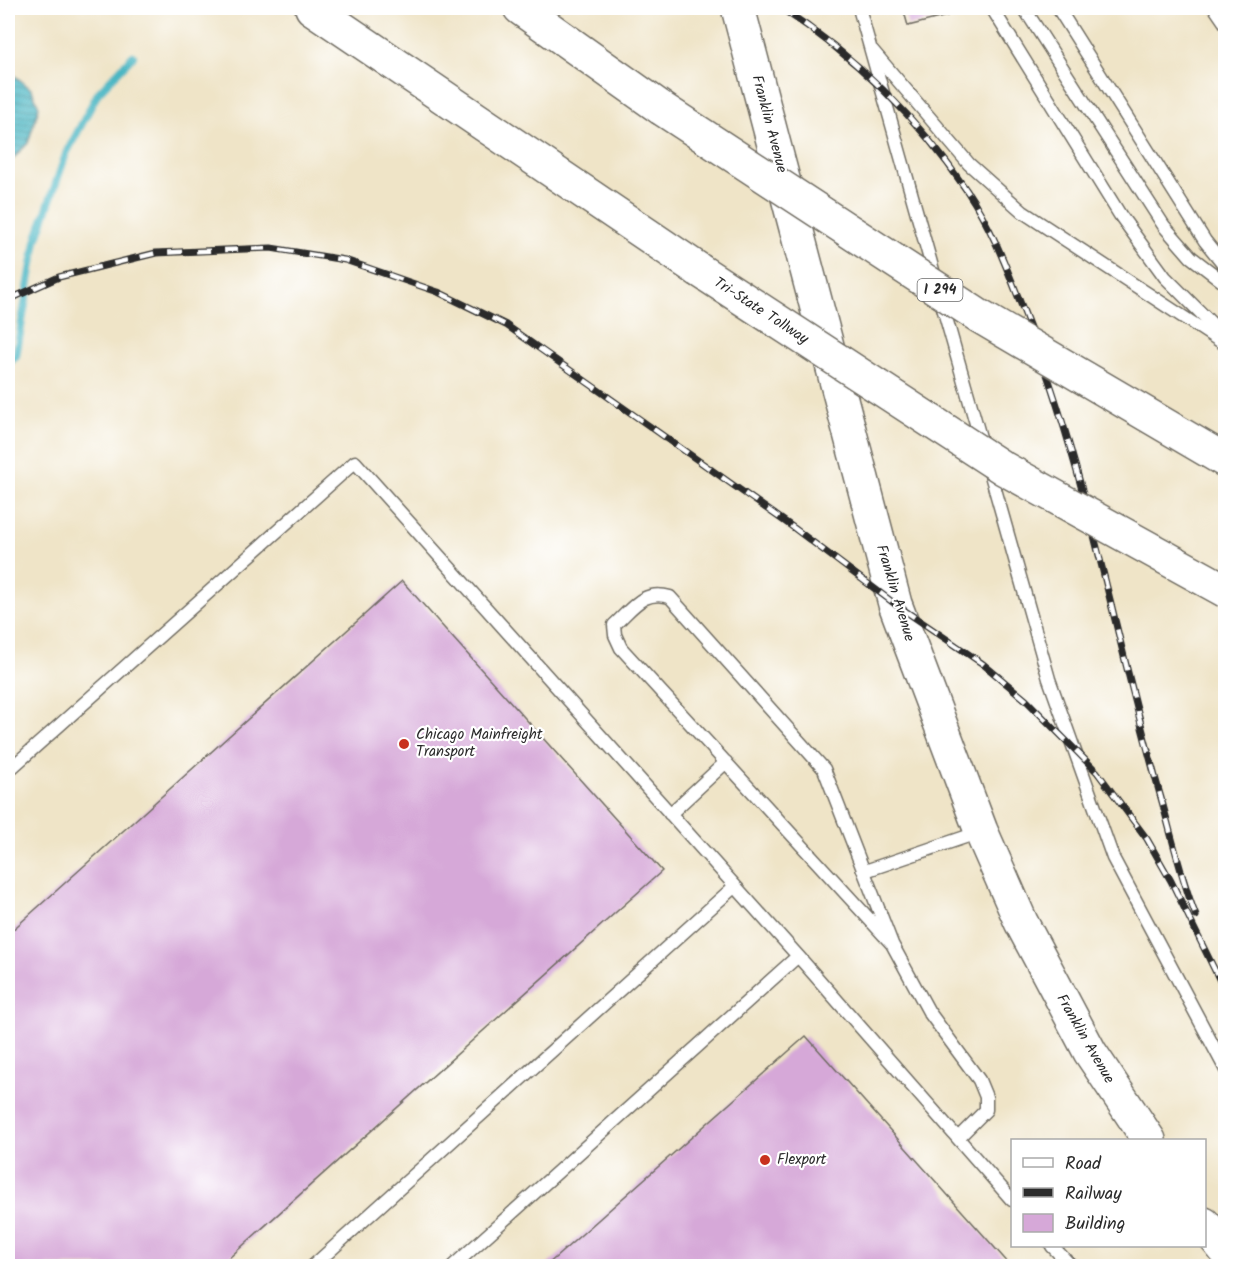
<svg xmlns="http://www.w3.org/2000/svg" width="1233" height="1274" font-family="Kalam,sans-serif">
	<defs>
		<pattern id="water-rules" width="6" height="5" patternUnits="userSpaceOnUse" patternTransform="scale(1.5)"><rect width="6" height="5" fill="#49b6c3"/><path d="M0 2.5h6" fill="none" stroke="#3d949f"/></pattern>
	</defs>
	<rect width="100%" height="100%" fill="#fff"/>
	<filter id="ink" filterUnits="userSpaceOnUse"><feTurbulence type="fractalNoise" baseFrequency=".0167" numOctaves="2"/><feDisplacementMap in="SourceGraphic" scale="12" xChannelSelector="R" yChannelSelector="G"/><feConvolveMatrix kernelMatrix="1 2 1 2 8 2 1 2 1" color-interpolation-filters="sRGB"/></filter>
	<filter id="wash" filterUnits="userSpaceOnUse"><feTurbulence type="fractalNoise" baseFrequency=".008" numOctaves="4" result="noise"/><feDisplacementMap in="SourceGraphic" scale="24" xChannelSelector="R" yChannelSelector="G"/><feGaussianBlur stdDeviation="1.35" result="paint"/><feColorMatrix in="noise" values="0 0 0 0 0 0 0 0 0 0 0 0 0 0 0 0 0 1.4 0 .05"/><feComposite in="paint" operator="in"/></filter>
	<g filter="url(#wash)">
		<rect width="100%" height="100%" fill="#efe4c7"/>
		<path fill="url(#water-rules)" stroke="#3a7077" stroke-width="1.5" d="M8,70l24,20 7,17 -11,36 -20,21z"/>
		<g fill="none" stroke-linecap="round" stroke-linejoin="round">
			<path stroke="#49b6c3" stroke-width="8" d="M8,364l8,-8 20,-115 30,-87 32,-61 35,-37"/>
		</g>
		<g id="blocks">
			<path fill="#d6a8d8" d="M903,8h42l2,8 -39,10z
				M402,581l260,290 -442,395h-212v-332z
				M806,1036l205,230h-465z"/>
		</g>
	</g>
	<g filter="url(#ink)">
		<use href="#blocks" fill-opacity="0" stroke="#706c62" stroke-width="1.5"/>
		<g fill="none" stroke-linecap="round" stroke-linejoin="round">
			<defs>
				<path id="service" d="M859,8l77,273
					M992,8l128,207 45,62 61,61
					M1024,8l140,218 27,31 35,27
					M1058,8l147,233 21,26
					M1215,8l11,16
					M872,50l97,114 54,48 203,133
					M940,297l43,151
					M989,468l60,211 64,179 113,212
					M8,771l347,-309 443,494
					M670,814l56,-52
					M865,871l115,-39
					M892,944l-68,-175 -154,-172c-27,-8 -37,11 -56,28l1,10 6,13 271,296 37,68 50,68 7,17v13l-28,28
					M1052,1246l19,20
					M313,1266l422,-380
					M453,1266l345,-310 214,244"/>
				<path id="secondary" d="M738,8l157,596 86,227 40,91 69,130 59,88
					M1204,1224l22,27"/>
				<path id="motorway" d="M312,8l387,262
					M520,8l141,100"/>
			</defs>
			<use href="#service" stroke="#706c62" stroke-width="15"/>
			<use href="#secondary" stroke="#706c62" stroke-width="36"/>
			<use href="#motorway" stroke="#706c62" stroke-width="36"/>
			<use href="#service" stroke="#fff" stroke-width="12"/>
			<use href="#secondary" stroke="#fff" stroke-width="33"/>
			<use href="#motorway" stroke="#fff" stroke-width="33"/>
			<defs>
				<path id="rail" d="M781,8c73,47 138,111 186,183 26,38 42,83 59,126 61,155 89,321 135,481 11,39 20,80 35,118
					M8,300l51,-23 97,-24 115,-5 74,12 93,32 68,33 288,203 101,76 88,60 43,36 71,72 50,67 24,42 55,112"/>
			</defs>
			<use href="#rail" stroke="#2b2b2b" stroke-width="7"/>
			<use href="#rail" stroke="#fff" stroke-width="4.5" stroke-dasharray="14" stroke-linecap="butt"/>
			<defs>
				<path id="motorway-bridge" d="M661,108l318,208 247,145
					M699,270l304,198 223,123"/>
			</defs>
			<use href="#motorway-bridge" stroke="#706c62" stroke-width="36" stroke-linecap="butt"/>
			<use href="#motorway-bridge" stroke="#fff" stroke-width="33"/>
		</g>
	</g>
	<g fill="#c8321e" stroke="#fff" stroke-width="2">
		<circle cx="404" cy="744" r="6"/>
		<circle cx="765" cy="1160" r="6"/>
	</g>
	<g text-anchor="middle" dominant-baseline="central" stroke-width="4.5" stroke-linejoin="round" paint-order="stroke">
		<rect fill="#fff" stroke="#6b6b6b" stroke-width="1.5" x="917.5" y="279" width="45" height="22" rx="4.5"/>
		<g font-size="14" font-weight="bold" fill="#2b2b2b">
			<text x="940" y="290">I 294</text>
		</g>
		<g font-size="15" fill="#2b2b2b" stroke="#fff">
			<text transform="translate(769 124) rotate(75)">Franklin Avenue</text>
			<text transform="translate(761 311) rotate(33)">Tri-State Tollway</text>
			<text transform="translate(895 593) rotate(73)">Franklin Avenue</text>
			<text transform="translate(1085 1039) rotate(60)">Franklin Avenue</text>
		</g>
		<g font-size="15" fill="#2b2b2b" stroke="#fff" text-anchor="start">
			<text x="416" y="735">Chicago Mainfreight<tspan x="416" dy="17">Transport</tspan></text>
			<text x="777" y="1160">Flexport</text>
		</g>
	</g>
	<rect width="1233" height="1274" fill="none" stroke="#fff" stroke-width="30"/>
	<rect x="1011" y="1139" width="195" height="108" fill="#ffffff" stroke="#aaaaaa" stroke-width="1.5"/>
	<rect x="1023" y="1158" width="30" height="9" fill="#ffffff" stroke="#aaaaaa" stroke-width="1.5"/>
	<text x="1065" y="1169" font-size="18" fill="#2b2b2b">Road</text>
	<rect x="1023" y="1188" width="30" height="9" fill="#2b2b2b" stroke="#aaaaaa" stroke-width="1.5"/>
	<text x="1065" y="1199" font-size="18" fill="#2b2b2b">Railway</text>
	<rect x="1023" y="1214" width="30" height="18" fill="#d6a8d8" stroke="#aaaaaa" stroke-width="1.5"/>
	<text x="1065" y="1229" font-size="18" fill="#2b2b2b">Building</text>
</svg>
